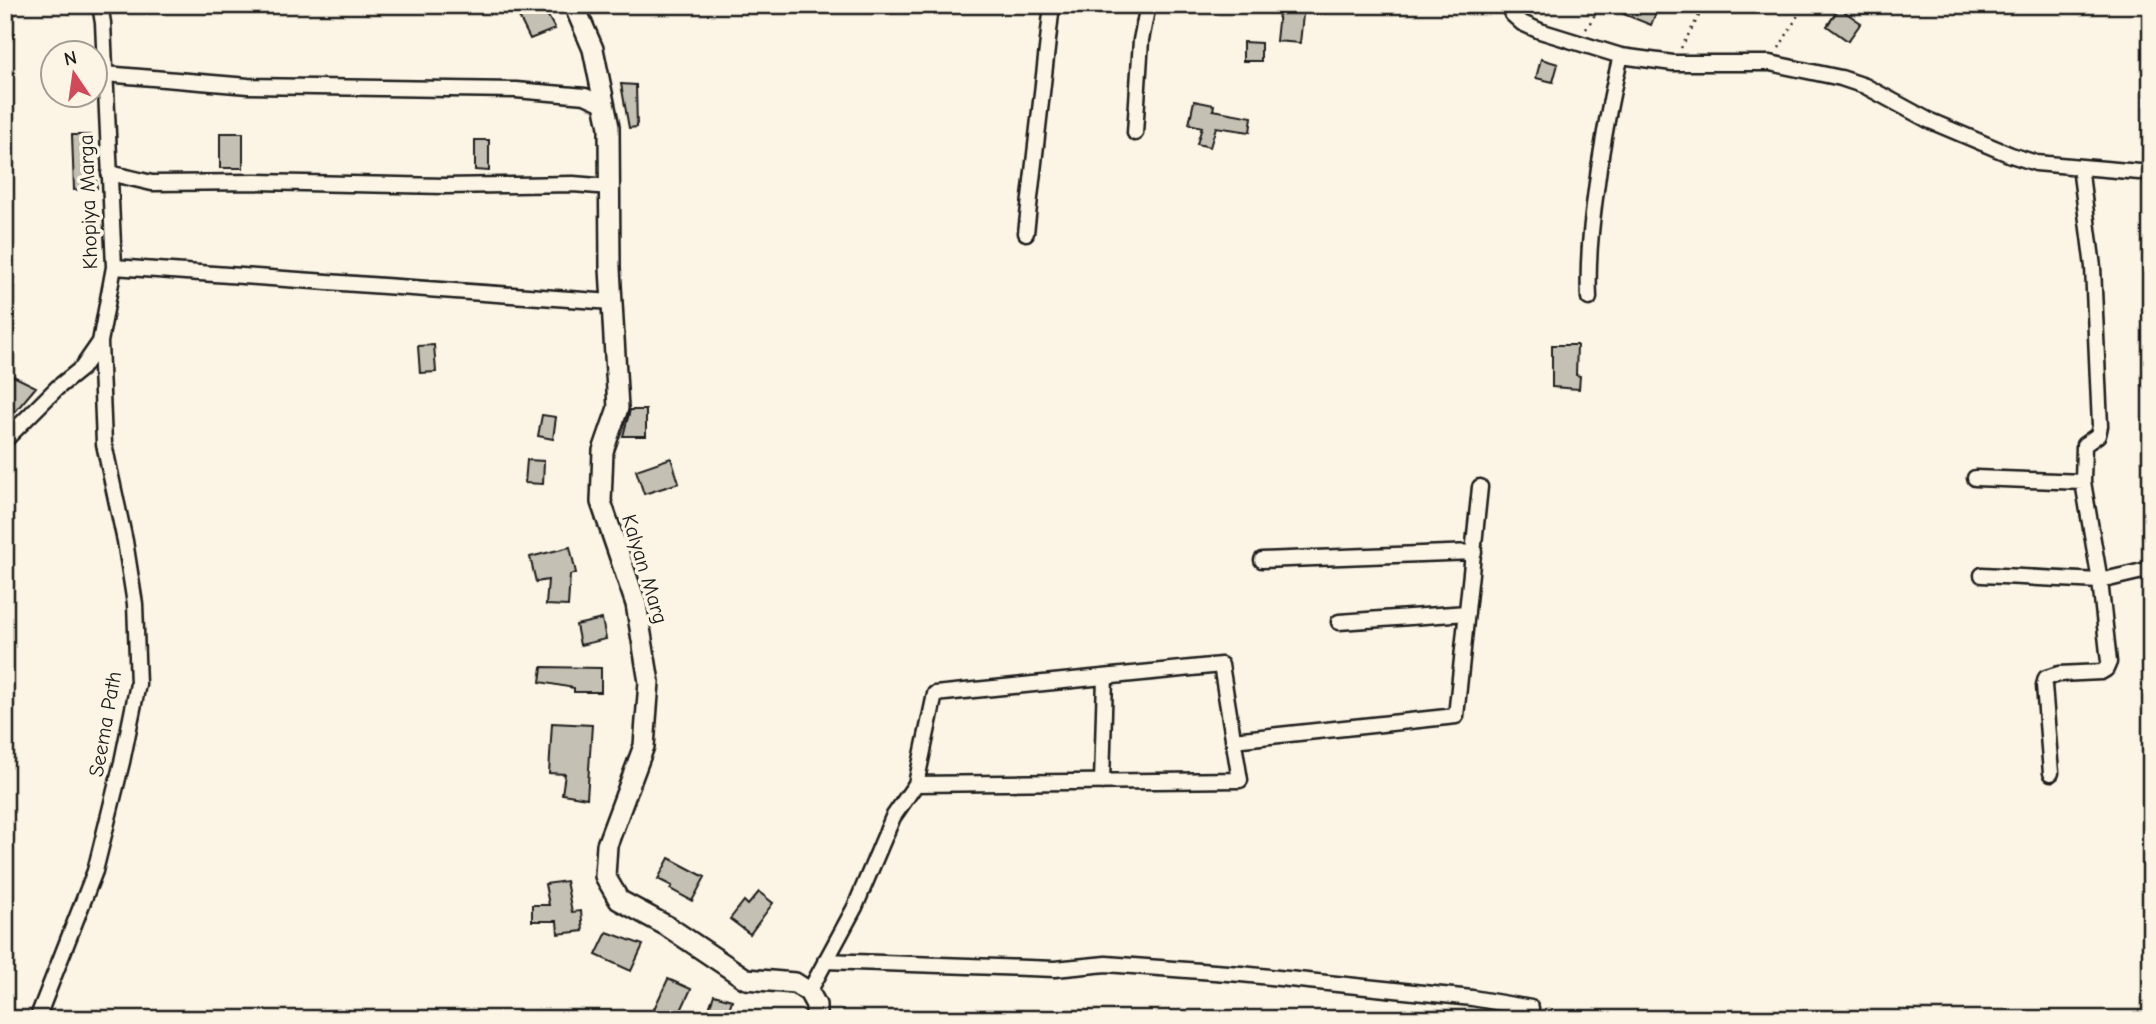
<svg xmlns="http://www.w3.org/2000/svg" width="2156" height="1024" font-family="'Comic Neue',sans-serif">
	<rect width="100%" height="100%" fill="#fcf5e5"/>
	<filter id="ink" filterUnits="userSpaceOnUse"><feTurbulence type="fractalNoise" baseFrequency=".0143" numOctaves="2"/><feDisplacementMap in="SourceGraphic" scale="14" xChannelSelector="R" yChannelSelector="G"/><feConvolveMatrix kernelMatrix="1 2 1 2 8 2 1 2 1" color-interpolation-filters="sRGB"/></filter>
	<g filter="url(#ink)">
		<path fill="#c4c0b3" stroke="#1c1c1c" stroke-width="2" d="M542,5l13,24 -25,10 -11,-22z
			M1283,5h21l-4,38 -24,-2 3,-29 3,1z
			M1601,5h58l-8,20z
			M1839,8l22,15 -13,18 -21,-15z
			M1243,42l18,1v18h-18z
			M1541,59l17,5 -5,18 -17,-4z
			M621,84l15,1 1,42 -8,1z
			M1194,101l20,4 -1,5 39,7 -2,15 -34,-5 -6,20 -13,-3 5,-17 -13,-3z
			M220,133h23v35h-23z
			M72,135h18v28h4l3,25 -23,2z
			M475,140h14v31l-14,-1z
			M434,345l2,27 -16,1 -2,-27z
			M1552,345h25l-1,30 4,1 -1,13 -27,-2z
			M5,372l31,15 -22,26 -9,-5z
			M630,410h16v26h-23z
			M542,415l14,2 -3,22 -15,-3z
			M671,458l8,25 -35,11 -8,-24z
			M527,460l17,1 -1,23 -18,-1z
			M570,547l6,26 -6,2 -2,31 -22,-1 2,-25 -12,2 -6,-25z
			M602,619l4,20 -26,6 -4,-20z
			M542,667l59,1v24h-27v-4l-34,-6z
			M552,723l40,2 -5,73 -25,-4 3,-20 -16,-1z
			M669,858l36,19 -13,24 -22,-12 2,-3 -14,-7z
			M566,881l6,31 9,-1 2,20 -25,3 -1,-13h-25v-16h17l-4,-21z
			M759,892l14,11 -23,31 -20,-15 14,-18 4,4z
			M607,932l36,13 -12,26 -35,-16z
			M668,979l23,10 -14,30h-6l-18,-8z
			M714,995l18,5 -5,17 -19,-6z"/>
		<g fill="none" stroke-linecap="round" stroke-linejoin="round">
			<defs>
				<path id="street" d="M1512,5v9l10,9 18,8 81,25 52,7h97l71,15 24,8 63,34 83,35 25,8 115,10
					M105,74l143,12 268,4 69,6 20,9
					M1135,133l6,-93 7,-35
					M109,173l43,10 105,-1 188,4 128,-2 37,3
					M1026,233l26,-228
					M114,267l498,35
					M1589,298c-2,-44 4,-87 10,-130 6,-38 12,-75 22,-112
					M5,440l52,-52 25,-20 18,-26 14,-75 -11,-244 -3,-18
					M1975,478l108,4
					M1262,560l212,-8
					M1982,575l118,6 51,-12
					M1339,622l128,-9
					M1233,740l223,-24 24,-229
					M2051,773l-7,-88 2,-7 13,-4 42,-2 5,-3 3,-7 -9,-81 -17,-99 1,-37 14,-10 2,-9 -7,-159 -13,-100
					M1102,782l3,-105
					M825,961l230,8 51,-5 135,10 231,24 59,10
					M809,992l46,-85 38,-90 23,-33 19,-90 286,-29 19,115 -324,4
					M37,1019l58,-148 27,-109 16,-78 -3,-80 -10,-63 -21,-97 -4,-102"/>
				<path id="secondary" d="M574,5l19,44 16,78 1,141 8,140 -15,43 -2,51 35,102 13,78 -5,64 -37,99 -2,31 14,24 48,26 79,53 49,4 14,9 7,13v14"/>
			</defs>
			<use href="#street" stroke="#1c1c1c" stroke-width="19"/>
			<use href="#secondary" stroke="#1c1c1c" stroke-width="24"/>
			<path stroke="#1c1c1c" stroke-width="2.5" stroke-dasharray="2 5" stroke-linecap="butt" d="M1586,29l15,-24
				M1681,48l24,-43
				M1779,48l25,-43"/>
			<use href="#street" stroke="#fcf5e5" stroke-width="14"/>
			<use href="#secondary" stroke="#fcf5e5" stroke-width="19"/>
		</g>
	</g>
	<g text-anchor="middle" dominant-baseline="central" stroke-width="7" stroke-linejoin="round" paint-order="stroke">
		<g font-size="21" fill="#1c1c1c" stroke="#fcf5e5">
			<text transform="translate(88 202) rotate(-92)">Khopiya Marga</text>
			<text transform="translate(645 569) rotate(73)">Kalyan Marg</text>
			<text transform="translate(105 724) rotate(-80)">Seema Path</text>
		</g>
	</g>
	<rect width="2156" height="1024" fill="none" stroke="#fcf5e5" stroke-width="28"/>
	<rect x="14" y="14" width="2128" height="996" fill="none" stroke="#1c1c1c" stroke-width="2.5" filter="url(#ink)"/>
	<g transform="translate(74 74) rotate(347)"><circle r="33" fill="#fcf5e5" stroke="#a29e95" stroke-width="2"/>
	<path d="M0-5L12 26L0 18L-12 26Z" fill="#d1495b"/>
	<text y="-10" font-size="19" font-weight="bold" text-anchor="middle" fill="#1c1c1c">N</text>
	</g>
</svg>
